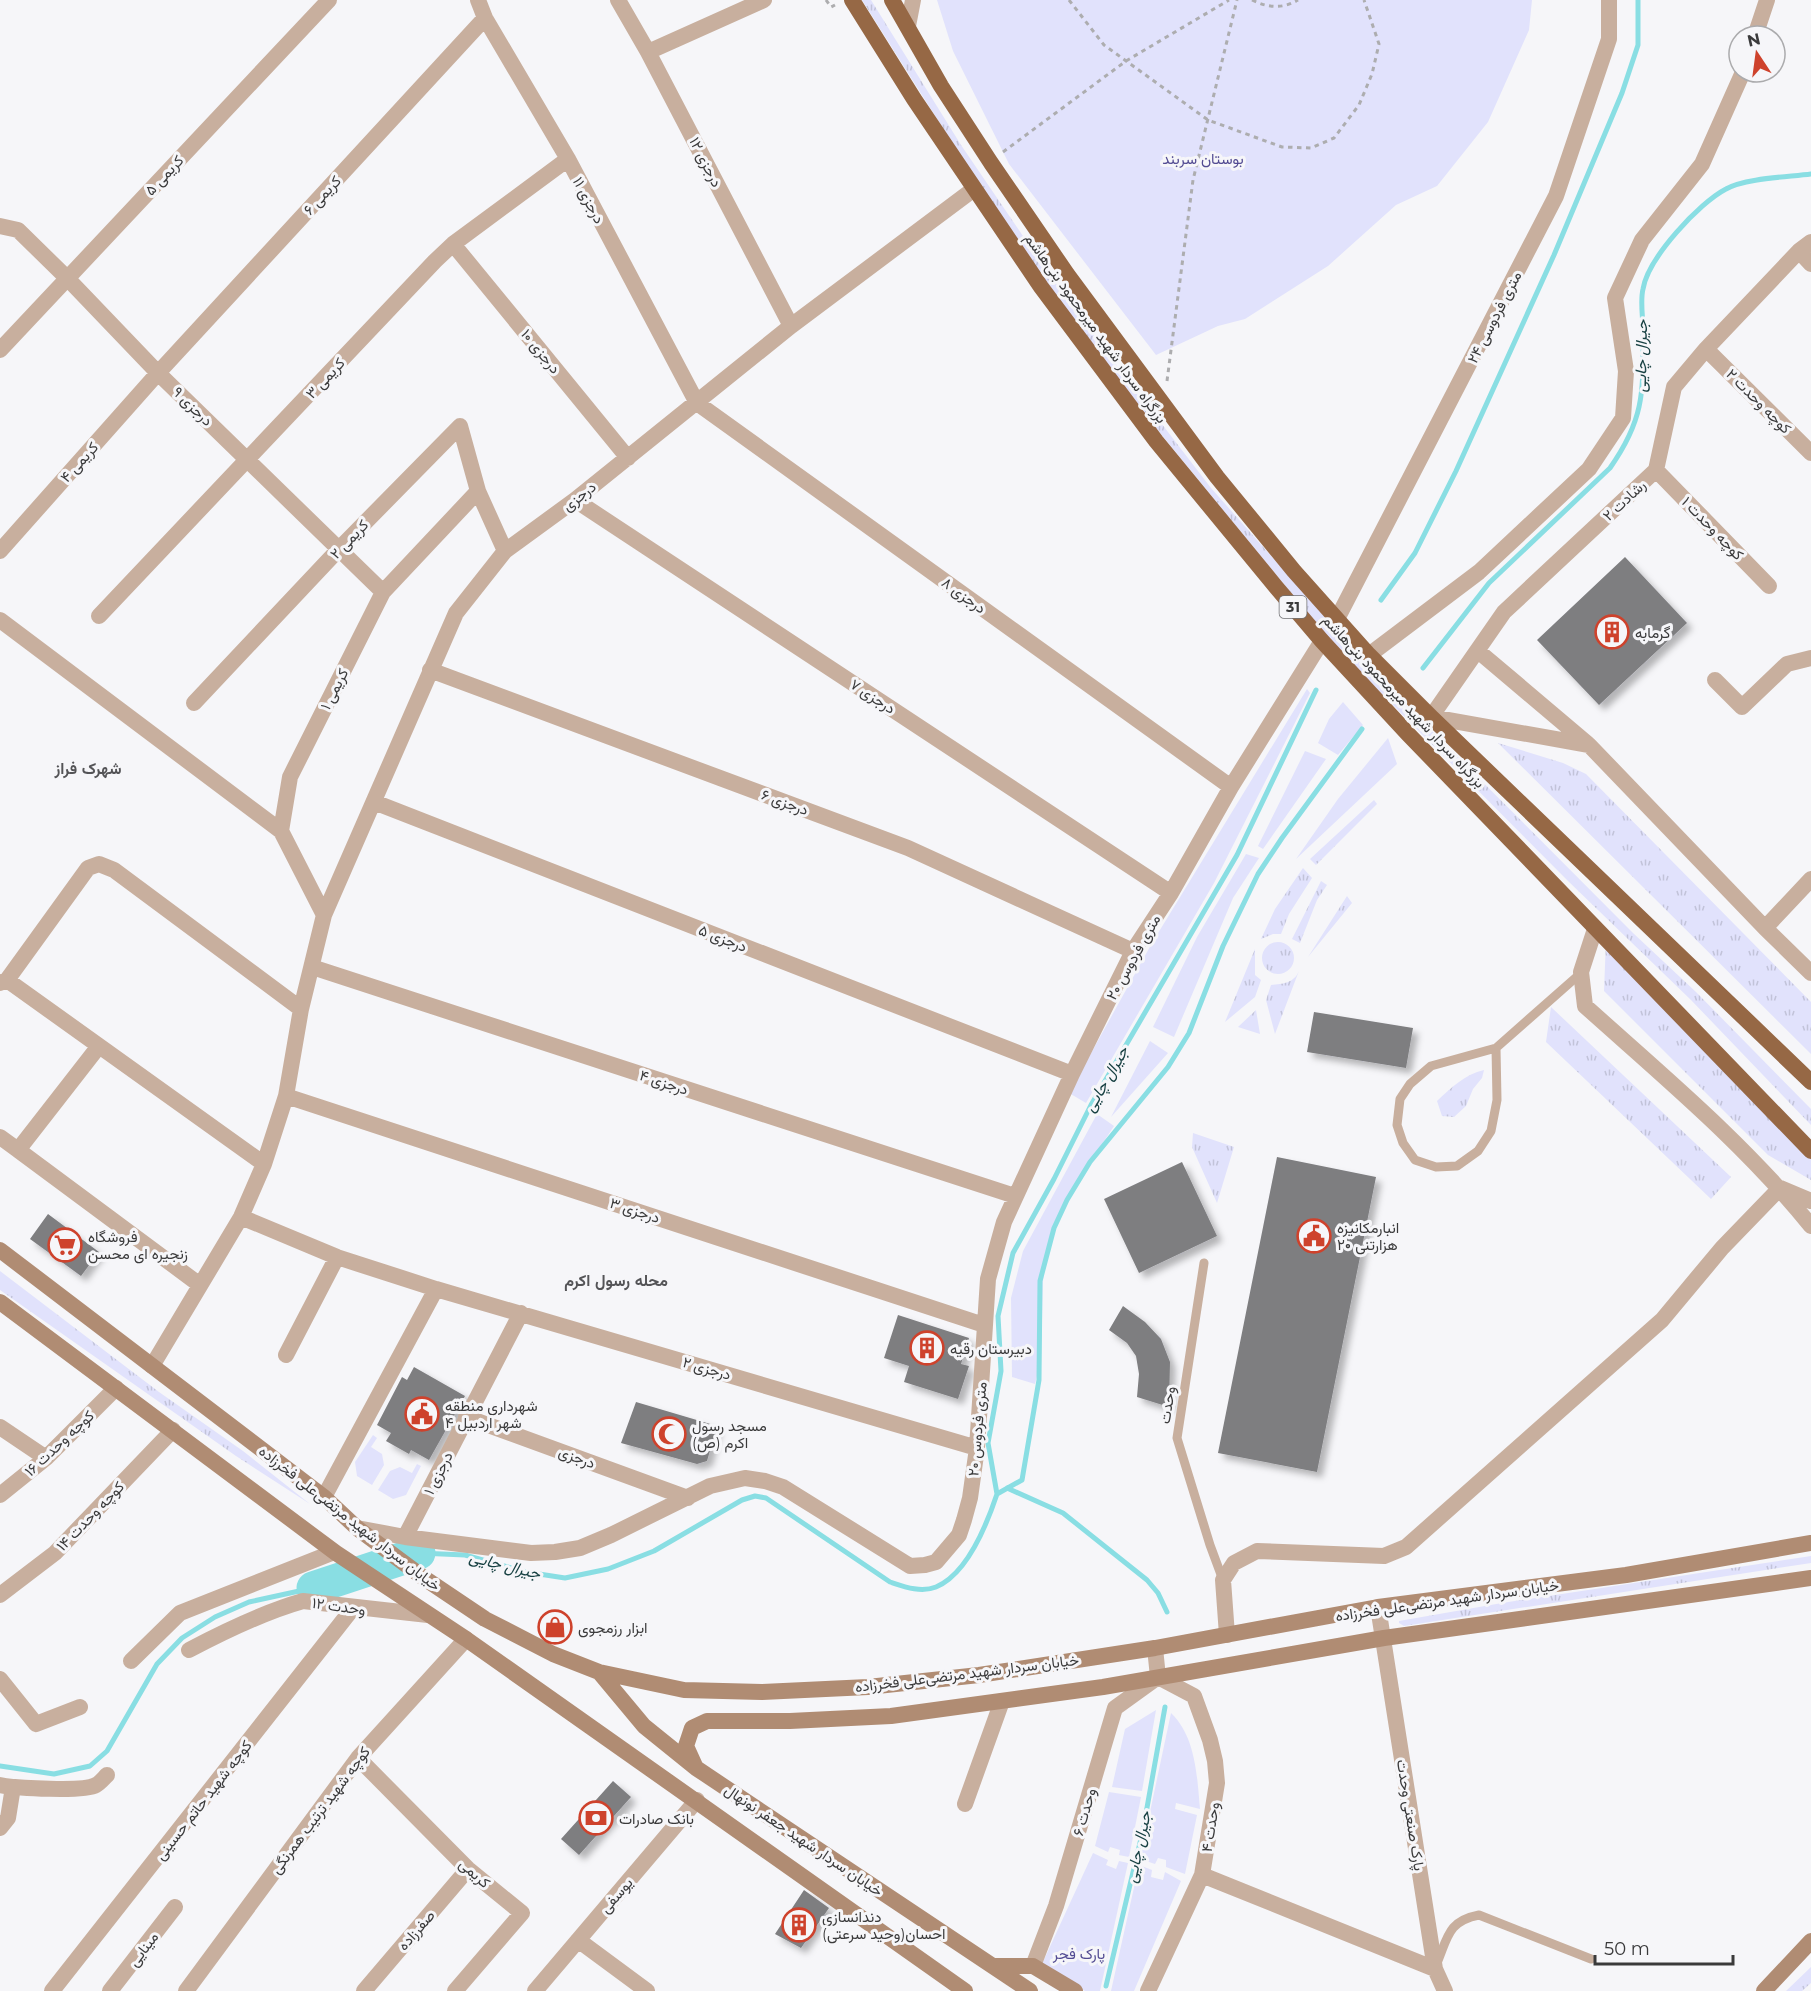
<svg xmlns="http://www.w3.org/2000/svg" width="1811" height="1991" font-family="Montserrat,Vazirmatn,sans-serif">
	<defs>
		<pattern id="grass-tufts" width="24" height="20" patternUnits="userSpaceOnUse" patternTransform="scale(1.5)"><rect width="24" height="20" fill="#e1e2fc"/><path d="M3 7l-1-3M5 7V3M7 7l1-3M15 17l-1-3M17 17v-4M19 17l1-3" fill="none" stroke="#c2c3d9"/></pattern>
		<filter id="shadow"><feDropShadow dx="5.5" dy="5.5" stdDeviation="3" flood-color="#0004"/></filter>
	</defs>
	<rect width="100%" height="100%" fill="#f6f6f9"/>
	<path fill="url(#grass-tufts)" d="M862,0h9l90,145 79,116 65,89 106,138 167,189 255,256 63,59 115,117v16l-120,-125 -123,-119 -196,-197 -48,-51 -227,-277 -141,-207z
		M1498,743l65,20 23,11 225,228v52z
		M1374,800l3,4 -61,61 -6,-6z
		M1303,868l9,10 -23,36 -8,20h-8l-12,5 14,-30z
		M1321,881l6,4 -10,15 -17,43 -8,-4z
		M1347,896l5,7 -44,54z
		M1606,940l205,215v25l-43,-25 -164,-164z
		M1262 958a16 16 0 1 1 32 0a16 16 0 1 1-32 0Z
		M1255,949v26l6,5 -6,17 -30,25z
		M1299,971l-2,5 -22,58 -9,-34 5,-15c12,-1 23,-2 28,-14z
		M1551,1007l180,170 -20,22 -165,-157z
		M1256,1010l4,24 -22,-7z
		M1484,1070l-2,8 -9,11 -7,17 -12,11 -12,-1 -5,-15c14,-13 28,-27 47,-31z
		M1193,1133l41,14 -17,56 -25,-56z
		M0,1271l159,121 84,59 67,53 -74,-48 -236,-166z
		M1811,1556v7l-407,63 -5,-3v-2l103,-18z
		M1811,1967v16l-9,8h-16z"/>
	<path fill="#e1e2fc" d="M937,0h595l-3,30 -41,92 -51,64 -41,19 -68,61 -83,53 -27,7 -62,29 -147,-191 -56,-113z
		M1307,689l3,4 -96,190 -128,220 -17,-10 83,-150z
		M1343,702l20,23 -25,30 -20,-12 11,-24z
		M1388,738l9,26 -101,95 42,-60z
		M1305,751l21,8 -63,90 -5,-3z
		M1246,854l13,4 -26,40 -59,139 -21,-10 44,-90z
		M1150,1041l18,12 -57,64z
		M1097,1114l17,12 -47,72 -20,51 -4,32 -2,78 -6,25 -23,-7 -1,-79 12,-47z
		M373,1435l4,3 -6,9 11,7 2,11 -12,20 -15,-9 -2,-14z
		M417,1464l4,2 -15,29 -13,4 -15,-9 12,-19 10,-4 12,6z
		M1156,1710l-14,81 -30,-4 13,-58z
		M1171,1713c25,24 26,63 29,96l-24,-6 -1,6 22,6 -12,59 -19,-7v-7l-8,-2 -3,6 -15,-5z
		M1109,1792l32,5 -12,60 -10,-2 1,-5 -10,-3 -2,5 -13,-6z
		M1093,1853l15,7 -2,5 10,4 3,-8 9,2 -28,128h-15l-43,-27z
		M1139,1865l13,5 -1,7 12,3 2,-8 16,9 -47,110h-23z"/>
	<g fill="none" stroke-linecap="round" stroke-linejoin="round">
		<path stroke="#89dee3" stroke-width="5" d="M1381,600l34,-47 41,-82 98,-216 68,-162 16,-48v-45
			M1423,668l66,-85 121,-115c36,-51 33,-79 33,-138 0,-13 -3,-29 0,-41 5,-31 56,-86 83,-100 19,-11 63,-12 85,-15
			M1007,1488l56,25 84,67 11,13 9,19
			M997,1494l-9,-51 13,-72 -3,-55 15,-63 41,-74 37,-74 146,-250 79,-165
			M419,1553l46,2 61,17 39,6 43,-9 46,-18 88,-51 13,-4 11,2 124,84c15,5 31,11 46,5 31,-13 51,-63 61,-93l25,-14 17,-100 1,-99 14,-53 13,-28 23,-38 78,-95 21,-34 34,-87 35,-72 24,-36 80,-109
			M0,1766l54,8 36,-8 17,-15 50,-87 25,-26 33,-21 34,-15 64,-14
			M1106,1986l37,-156 22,-123"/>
		<path stroke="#89dee3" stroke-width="33" d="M313,1588l106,-35"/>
	</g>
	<path fill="#7e7e80" filter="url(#shadow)" d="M1625,557l62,66 -88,82 -62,-65z
		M1314,1012l99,16 -7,40 -99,-16z
		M1277,1157l99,20 -59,295 -99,-19z
		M1182,1162l35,74 -78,37 -35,-74z
		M48,1214l51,38 -18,24 -51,-37z
		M1123,1306l22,16 16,17 9,23 -1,45 -32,-10 2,-23 -3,-18 -9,-13 -18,-13z
		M898,1315l71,23 -8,26 8,2 -11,33 -54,-17 5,-16 -25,-8z
		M414,1367l51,29 -36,64 -18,-10 -2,4 -23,-13 5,-8 -14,-8 25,-48 5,3z
		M636,1402l81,24 -10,35 -10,3 -76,-21z
		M613,1781l18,16 -52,58 -18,-16z
		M804,1890l25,18 -28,40 -26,-14z"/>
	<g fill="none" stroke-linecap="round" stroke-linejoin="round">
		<path stroke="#adadaf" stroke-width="3" stroke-dasharray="4.5 4.5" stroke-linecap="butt" d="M826,0l5,7 4,-2
			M1069,0l35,45 104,75 74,27 29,1 23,-10 25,-33 13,-31 7,-30 -15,-44
			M1252,0c16,8 31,9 46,0
			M1003,152l123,-91 103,-61
			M1167,381l26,-201 44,-180"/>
		<path stroke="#c8af9e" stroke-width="9" d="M1496,1048l1,52 -6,31 -13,20 -21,15 -21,1 -21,-7 -12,-17 -6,-18 3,-26 10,-15 21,-18 65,-18 85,-75
			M1204,1263l-27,175 33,107 13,35
			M1437,1963c11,-26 11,-42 42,-48l112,44"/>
		<path stroke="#c8af9e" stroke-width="16" d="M478,0l7,18 83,141 129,244 534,384
			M618,0l30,52 143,274
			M908,26l5,-26
			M1755,36l12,-36
			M648,52l116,-52
			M0,226l18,4 49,48 91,95 225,219
			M1811,242l-12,9 -93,98 -32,38 -18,83 -152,142 -73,105 158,28 176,183 46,45
			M453,244l175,214
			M1799,251l12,13
			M1706,349l105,104
			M0,350l329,-350
			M1656,470l113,116
			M575,500l596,393
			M0,551l158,-178 327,-355
			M99,616l336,-355 18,-17 115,-85
			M1337,619l219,-423 53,-157v-39
			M0,620l281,211
			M1478,651l110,93
			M1369,655l110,-83 110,-103 34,-51 3,-47 -11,-73 27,-58 60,-76 41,-92
			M430,670l478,178 225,103
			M1715,680l27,27 45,-43 24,-6
			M194,703l145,-154 121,-123 18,65 27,60
			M374,802l698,272
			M324,915l-43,-84 9,-54 93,-185 95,-101
			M1765,928l46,-49
			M1595,929l-14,43 4,34c78,70 160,138 226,220
			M312,967l703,229
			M7,980l257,184
			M0,983l7,-3 81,-112 11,-4 15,6 187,139
			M99,1046l-81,104 182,135
			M286,1096l698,229
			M0,1137l18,13
			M241,1217l96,40 99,32 541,159
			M286,1355l51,-98
			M152,1366l89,-149 23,-53 22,-68 15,-87 23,-94 132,-302 49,-62 70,-51 216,-174 183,-137
			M466,1417l222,81
			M0,1427l46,31
			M0,1495l46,-37 70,-70
			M324,1497l112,-208
			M357,1528l48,9 126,16 24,-1 25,-4 31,-13 99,-49 35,-8 20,3 18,6 127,79 15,-1 11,-3 23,-27 5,-15 6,-22 7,-50 11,-169 16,-57 68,-148 61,-123 38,-58 60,-106 91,-146
			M405,1537l116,-224
			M0,1595l55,-42 118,-123
			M1378,1607l57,362 10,22
			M1227,1635l-4,-55 11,-17 23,-12 127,5 22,-9 256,-227 60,-72 58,-60 31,13
			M1155,1648l3,29
			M189,1650c36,-19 75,-38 114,-49l125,14
			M131,1661l49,-48 154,-61
			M0,1679l36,45 44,-17
			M358,1758l110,111 54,44 -67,78
			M0,1785c16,3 84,7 96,0 4,-2 8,-7 11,-10
			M965,1804l37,-103
			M0,1828l8,-10 5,-31
			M1202,1875l233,94
			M578,1940l69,51
			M1033,1966l23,-60 59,-198 43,-31
			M52,1991l301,-383
			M110,1991l65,-84
			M186,1991l172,-233 108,-119
			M364,1991l104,-122
			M535,1991l162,-191
			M1148,1991l54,-116 15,-92 -2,-22 -5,-21 -16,-44 -36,-19"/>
		<path stroke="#b08c73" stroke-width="16" d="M0,1250l324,247 33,31 67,50 61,41 68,35 46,18 85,18 78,2 106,-5 111,-12 176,-27 223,-41 248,-32 185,-32
			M0,1302l336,251 130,86 499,352
			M599,1672l45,54 52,42 334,223
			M696,1768l-10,-22 6,-18 15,-7h83l101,-5 212,-29 281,-49 427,-60
			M993,1966h40l42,25
			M1764,1991l47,-50"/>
		<path stroke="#966845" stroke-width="16" d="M852,0l62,99 127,188 115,154 120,146 46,54 86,93 403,417
			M892,0l49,86 50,77 76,111 150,203 77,94 75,84 62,62 380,365"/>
	</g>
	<defs>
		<symbol id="building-ring" viewBox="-11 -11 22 22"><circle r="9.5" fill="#f6f6f9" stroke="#ce422c" stroke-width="1.5"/><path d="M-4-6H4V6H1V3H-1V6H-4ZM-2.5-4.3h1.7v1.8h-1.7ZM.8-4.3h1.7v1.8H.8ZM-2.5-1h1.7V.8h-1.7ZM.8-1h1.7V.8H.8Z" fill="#ce422c"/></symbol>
		<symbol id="civic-ring" viewBox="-11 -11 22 22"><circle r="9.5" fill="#f6f6f9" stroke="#ce422c" stroke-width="1.5"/><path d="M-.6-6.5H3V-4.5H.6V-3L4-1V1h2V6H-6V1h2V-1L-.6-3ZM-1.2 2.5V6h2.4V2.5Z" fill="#ce422c"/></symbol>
		<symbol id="supermarket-ring" viewBox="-11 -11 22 22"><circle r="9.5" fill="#f6f6f9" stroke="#ce422c" stroke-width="1.5"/><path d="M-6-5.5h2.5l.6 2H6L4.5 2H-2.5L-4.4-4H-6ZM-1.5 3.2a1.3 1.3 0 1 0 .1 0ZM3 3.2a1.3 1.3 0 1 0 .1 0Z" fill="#ce422c"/></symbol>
		<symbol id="mosque-ring" viewBox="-11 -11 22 22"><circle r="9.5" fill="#f6f6f9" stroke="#ce422c" stroke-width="1.5"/><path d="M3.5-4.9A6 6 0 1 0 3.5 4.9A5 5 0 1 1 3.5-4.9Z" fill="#ce422c"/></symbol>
		<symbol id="shop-ring" viewBox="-11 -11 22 22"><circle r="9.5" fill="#f6f6f9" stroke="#ce422c" stroke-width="1.5"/><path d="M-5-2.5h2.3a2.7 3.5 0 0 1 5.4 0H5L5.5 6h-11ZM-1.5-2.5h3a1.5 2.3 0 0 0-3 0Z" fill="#ce422c"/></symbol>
		<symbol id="bank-ring" viewBox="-11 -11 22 22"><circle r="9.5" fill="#f6f6f9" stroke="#ce422c" stroke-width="1.5"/><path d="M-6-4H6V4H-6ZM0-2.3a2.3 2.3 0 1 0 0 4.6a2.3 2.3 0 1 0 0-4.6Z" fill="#ce422c"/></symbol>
	</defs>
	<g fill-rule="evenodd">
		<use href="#building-ring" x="1593" y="613" width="38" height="38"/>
		<use href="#civic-ring" x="1295" y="1217" width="38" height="38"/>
		<use href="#supermarket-ring" x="46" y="1226" width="38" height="38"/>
		<use href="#building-ring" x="908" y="1329" width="38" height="38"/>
		<use href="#civic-ring" x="403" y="1395" width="38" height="38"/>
		<use href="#mosque-ring" x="650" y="1415" width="38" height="38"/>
		<use href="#shop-ring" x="536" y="1608" width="38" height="38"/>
		<use href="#bank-ring" x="577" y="1799" width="38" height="38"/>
		<use href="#building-ring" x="780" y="1906" width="38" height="38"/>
	</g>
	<g text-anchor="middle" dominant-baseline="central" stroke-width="6" stroke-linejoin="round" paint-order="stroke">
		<rect fill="#f6f6f9" stroke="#727274" stroke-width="1.5" x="1279.5" y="596" width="27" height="22" rx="4.5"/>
		<g font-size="14" font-weight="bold" fill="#3a3a3b">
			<text x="1293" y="607">31</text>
		</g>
		<g font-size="15" fill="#524b92" stroke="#f6f6f9">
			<text x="1203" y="158">بوستان سربند</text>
			<text x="1079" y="1953">پارک فجر</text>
		</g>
		<g font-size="15" fill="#3a3a3b" stroke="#f6f6f9">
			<text transform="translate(706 162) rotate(63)">درجزی ۱۲</text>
			<text transform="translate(164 175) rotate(-47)">کریمی ۵</text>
			<text transform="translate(322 195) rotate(-47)">کریمی ۶</text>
			<text transform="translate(589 200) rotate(62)">درجزی ۱۱</text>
			<text transform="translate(1494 317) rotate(-63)">۲۴ متری فردوسی</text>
			<text transform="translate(1096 328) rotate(54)">بزرگراه سردار شهید میرمحمود بنی‌هاشم</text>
			<text transform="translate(541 351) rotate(51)">درجزی ۱۰</text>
			<text transform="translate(325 378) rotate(-47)">کریمی ۳</text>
			<text transform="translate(1759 401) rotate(45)">کوچه وحدت ۲</text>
			<text transform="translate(193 406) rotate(44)">درجزی ۹</text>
			<text transform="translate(79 462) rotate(-48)">کریمی ۴</text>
			<text transform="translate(579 496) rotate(-38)">درجزی</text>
			<text transform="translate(1624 500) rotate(-43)">رشادت ۲</text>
			<text transform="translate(1713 528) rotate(46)">کوچه وحدت ۱</text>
			<text transform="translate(349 539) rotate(-46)">کریمی ۲</text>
			<text transform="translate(964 595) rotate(36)">درجزی ۸</text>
			<text transform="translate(334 689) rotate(-63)">کریمی ۱</text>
			<text transform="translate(873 696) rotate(33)">درجزی ۷</text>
			<text transform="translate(1404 701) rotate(47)">بزرگراه سردار شهید میرمحمود بنی‌هاشم</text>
			<text transform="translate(785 802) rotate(20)">درجزی ۶</text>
			<text transform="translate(723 938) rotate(21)">درجزی ۵</text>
			<text transform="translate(1133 957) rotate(-61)">۲۰ متری فردوس</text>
			<text transform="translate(664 1082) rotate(18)">درجزی ۴</text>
			<text transform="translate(635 1210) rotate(18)">درجزی ۳</text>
			<text transform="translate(707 1368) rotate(16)">درجزی ۲</text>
			<text transform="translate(1167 1405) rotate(-81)">وحدت</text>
			<text transform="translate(977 1429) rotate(-85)">۲۰ متری فردوس</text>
			<text transform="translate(59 1443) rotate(-43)">کوچه وحدت ۱۶</text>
			<text transform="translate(577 1457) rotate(20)">درجزی</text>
			<text transform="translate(438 1473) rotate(-63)">درجزی ۱</text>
			<text transform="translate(90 1516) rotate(-46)">کوچه وحدت ۱۴</text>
			<text transform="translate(350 1518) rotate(38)">خیابان سردار شهید مرتضی‌علی فخرزاده</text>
			<text transform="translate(1447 1600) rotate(-8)">خیابان سردار شهید مرتضی‌علی فخرزاده</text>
			<text transform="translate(339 1606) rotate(8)">وحدت ۱۲</text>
			<text transform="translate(967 1673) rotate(-7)">خیابان سردار شهید مرتضی‌علی فخرزاده</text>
			<text transform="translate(203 1800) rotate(-52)">کوچه شهید حاتم حسینی</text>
			<text transform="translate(320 1810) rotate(-53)">کوچه شهید ترتیب همرنگی</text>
			<text transform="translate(1084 1812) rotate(-74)">وحدت ۶</text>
			<text transform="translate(1411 1815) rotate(81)">پارک صنعتی وحدت</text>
			<text transform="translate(1210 1827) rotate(-81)">وحدت ۴</text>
			<text transform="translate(804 1840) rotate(34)">خیابان سردار شهید جعفر نونهال</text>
			<text transform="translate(475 1873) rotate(42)">کریمی</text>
			<text transform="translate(616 1895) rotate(-49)">یوسفی</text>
			<text transform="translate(416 1930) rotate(-49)">صفرزاده</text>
			<text transform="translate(143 1949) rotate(-53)">مینایی</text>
		</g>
		<g font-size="15" fill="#3a3a3b" stroke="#f6f6f9" text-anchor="start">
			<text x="1635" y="632">گرمابه</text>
			<text x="1337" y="1227">انبارمکانیزه<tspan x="1337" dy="17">۲۰ هزارتنی</tspan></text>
			<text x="88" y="1236">فروشگاه<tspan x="88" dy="17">زنجیره ای محسن</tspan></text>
			<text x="950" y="1348">دبیرستان رقیه</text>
			<text x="445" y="1405">شهرداری منطقه<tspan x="445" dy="17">۴ شهر اردبیل</tspan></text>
			<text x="692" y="1425">مسجد رسول<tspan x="692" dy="17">اکرم (ص)</tspan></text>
			<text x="578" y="1627">ابزار رزمجوی</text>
			<text x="619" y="1818">بانک صادرات</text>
			<text x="822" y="1916">دندانسازی<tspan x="822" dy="17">احسان(وحید سرعتی)</tspan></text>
		</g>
		<g font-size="16" font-style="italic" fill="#184143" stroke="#f6f6f9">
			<text transform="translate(1641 356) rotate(-89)">جیرال چایی</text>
			<text transform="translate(1106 1079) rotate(-60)">جیرال چایی</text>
			<text transform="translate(505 1565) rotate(14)">جیرال چایی</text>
			<text transform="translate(1138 1847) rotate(-78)">جیرال چایی</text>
		</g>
		<g font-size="16" font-weight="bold" fill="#545457" stroke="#f6f6f9">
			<text x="88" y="768">شهرک فراز</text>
			<text x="616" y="1280">محله رسول اکرم</text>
		</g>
	</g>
	<g transform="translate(1757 54) rotate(347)"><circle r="28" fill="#f6f6f9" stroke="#ababad" stroke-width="1.5"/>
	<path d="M0-4.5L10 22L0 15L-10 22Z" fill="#ce422c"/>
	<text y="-9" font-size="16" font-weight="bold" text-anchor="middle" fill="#3a3a3b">N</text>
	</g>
	<path d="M1595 1955v9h138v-9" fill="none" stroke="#3a3a3b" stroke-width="3"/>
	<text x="1604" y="1955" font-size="18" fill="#3a3a3b" stroke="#f6f6f9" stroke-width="4.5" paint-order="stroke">50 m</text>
</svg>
